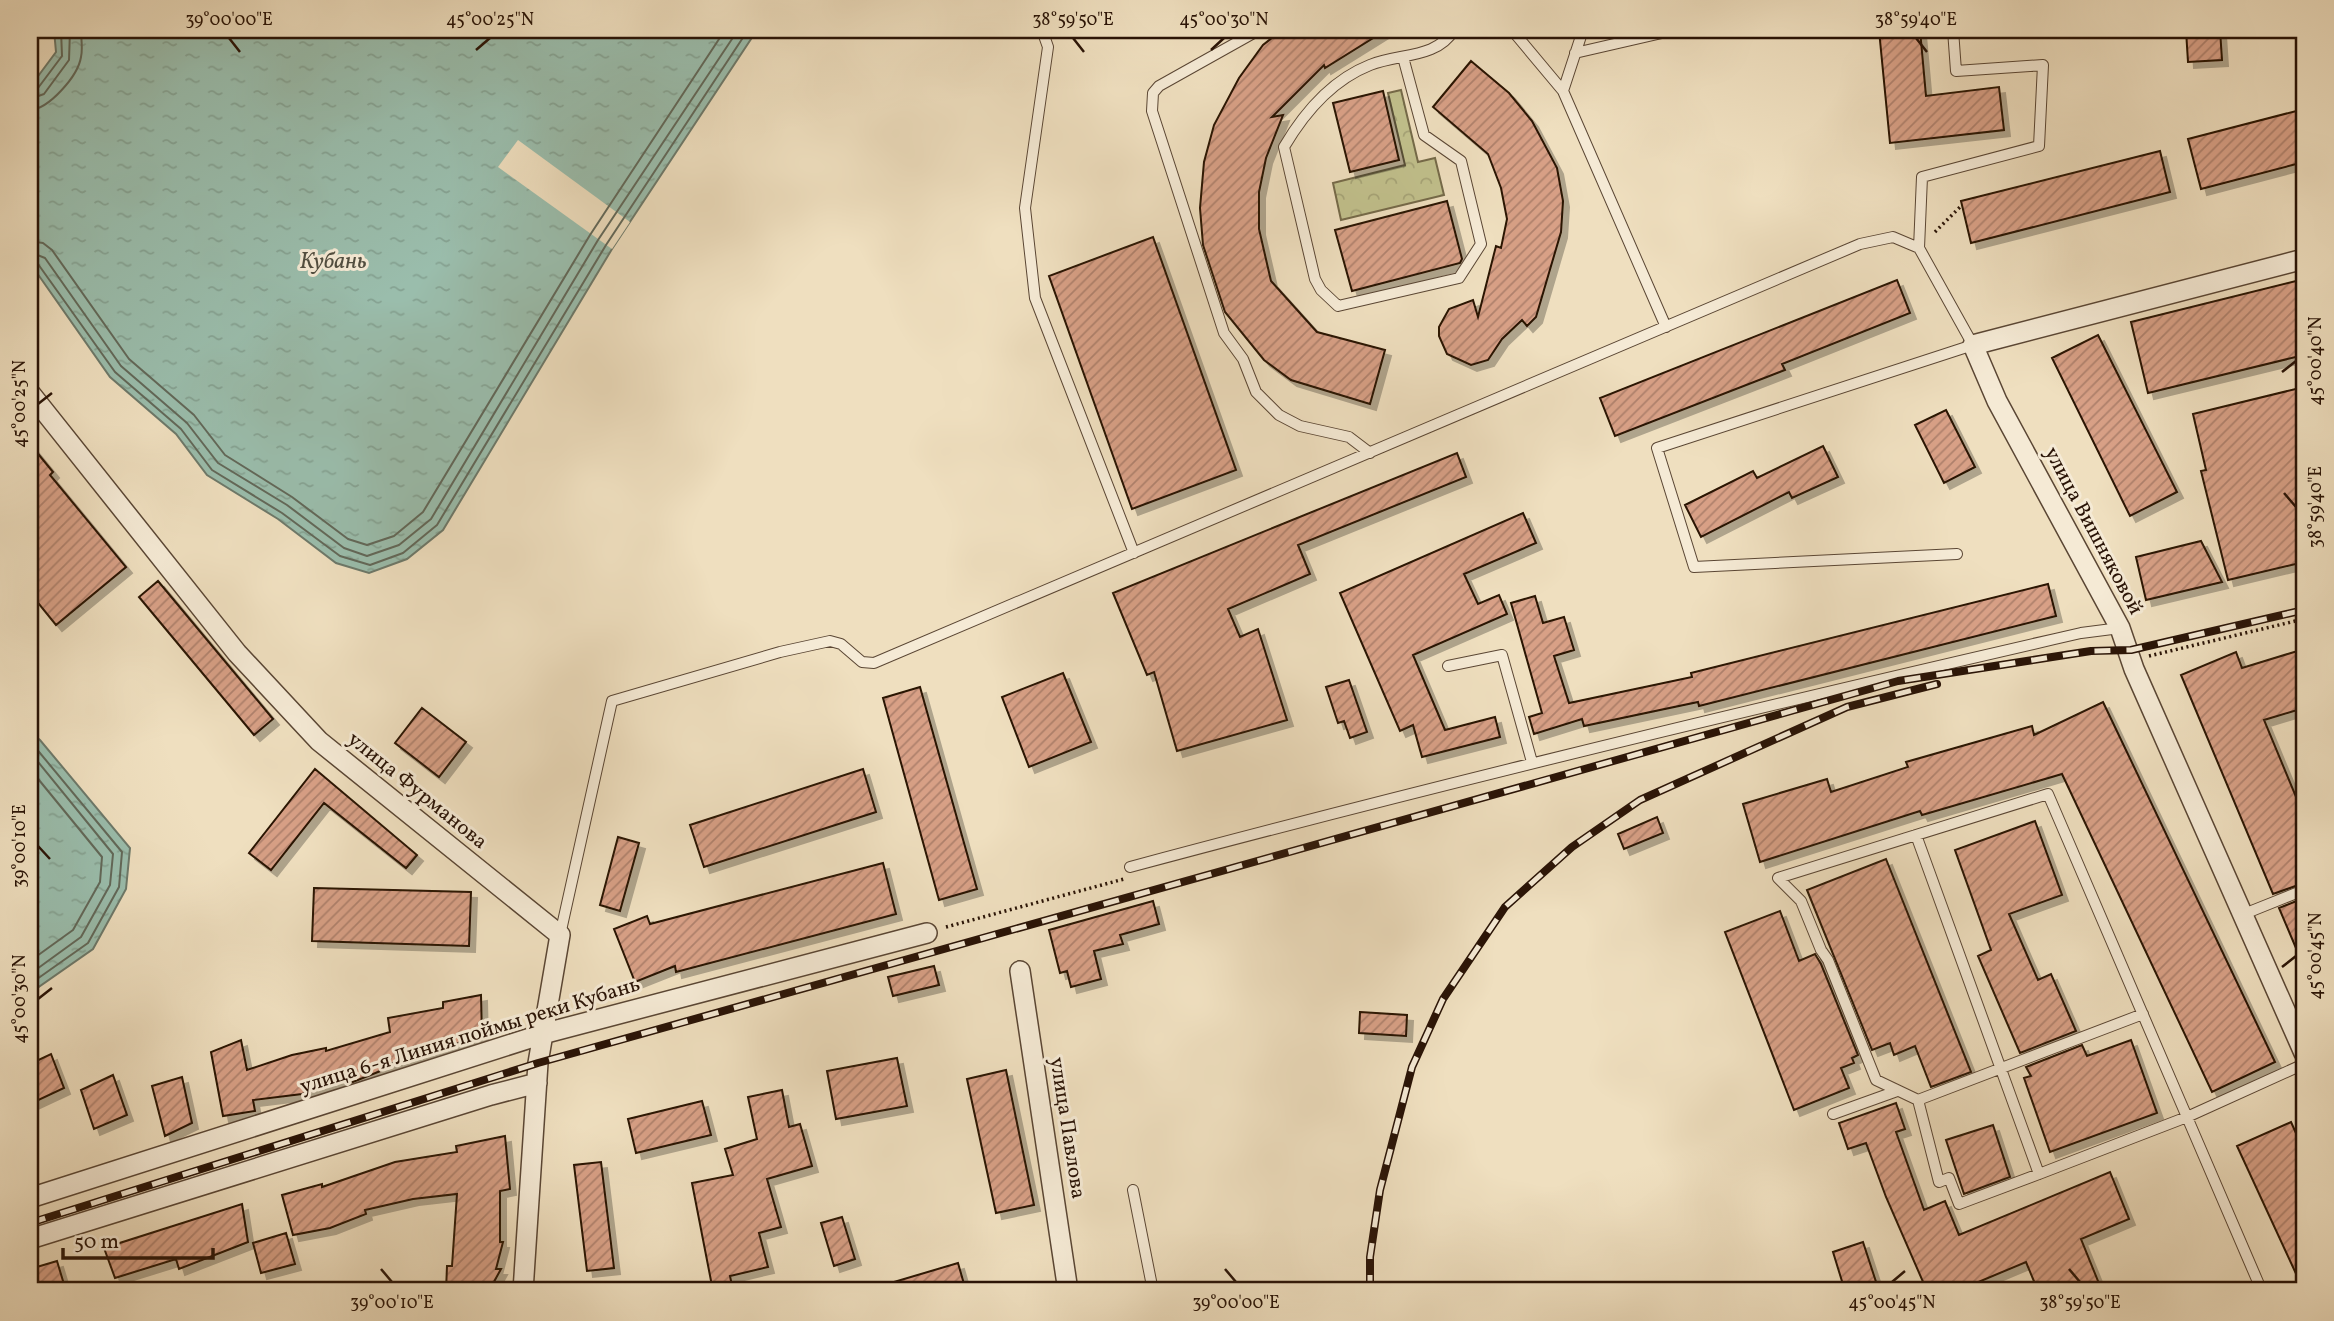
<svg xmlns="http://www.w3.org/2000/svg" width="2334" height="1321" font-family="Vollkorn,serif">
	<defs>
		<pattern id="forest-crowns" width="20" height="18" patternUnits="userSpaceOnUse" patternTransform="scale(1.75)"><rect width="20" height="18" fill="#c1c08c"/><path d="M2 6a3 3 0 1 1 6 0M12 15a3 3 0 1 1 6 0" fill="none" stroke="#a6a477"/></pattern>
		<pattern id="water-ripples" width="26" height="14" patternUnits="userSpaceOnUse" patternTransform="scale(1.75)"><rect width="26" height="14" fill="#9abdac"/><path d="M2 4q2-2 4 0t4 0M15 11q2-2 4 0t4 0" fill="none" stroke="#85a292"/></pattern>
		<pattern id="building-hatch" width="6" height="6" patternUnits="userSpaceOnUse" patternTransform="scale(1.75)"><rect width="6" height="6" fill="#d8a086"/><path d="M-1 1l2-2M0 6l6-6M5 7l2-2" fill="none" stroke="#af816c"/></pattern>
		<filter id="shadow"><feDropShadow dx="6" dy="6" stdDeviation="0" flood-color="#0004"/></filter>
	</defs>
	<rect width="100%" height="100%" fill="#efdfbf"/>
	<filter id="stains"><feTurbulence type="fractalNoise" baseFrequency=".00286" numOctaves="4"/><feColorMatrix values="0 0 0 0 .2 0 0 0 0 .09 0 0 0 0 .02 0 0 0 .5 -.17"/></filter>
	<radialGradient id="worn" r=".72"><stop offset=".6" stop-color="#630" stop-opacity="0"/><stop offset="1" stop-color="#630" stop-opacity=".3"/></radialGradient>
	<path fill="url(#forest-crowns)" stroke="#756a49" stroke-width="2" d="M1401,90l17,72 17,-4 9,37 -103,25 -8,-37 72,-18 -17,-72z"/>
	<path fill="url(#water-ripples)" stroke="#6d796a" stroke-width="2" d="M54,30h703l-145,219 -169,281 -36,29 -38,14 -33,-10 -58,-44 -71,-44 -31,-41 -66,-57 -80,-114v-176l26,-35z
		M30,732l10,8 90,108 -4,41 -33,60 -63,44z"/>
	<path fill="#efdfbf" d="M518,140l112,82 -18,27 -114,-82z"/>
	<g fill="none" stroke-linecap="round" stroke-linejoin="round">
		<path stroke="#626859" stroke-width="2" d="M30,91l8,-3 24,-32 -1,-26
			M30,99l14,-5 25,-34 1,-30
			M30,110c19,-1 48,-34 51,-53 2,-8 0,-18 0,-27
			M30,241l13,2 9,7 77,109 65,56 31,40 67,42 56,42 19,6 27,-9 29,-24 167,-277 135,-205
			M30,252l15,6 76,108 66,57 31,40 69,42 57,43 23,8 32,-11 32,-26 167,-279 140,-210
			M30,260l8,4 77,108 66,57 31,41 70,43 58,43 30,9 33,-12 34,-28 169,-280 142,-215
			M30,741l92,111 -3,35 -31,56 -58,41
			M30,752l83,102 -3,31 -29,52 -51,37
			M30,769l72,88 -2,25 -27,48 -43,31"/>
	</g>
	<path fill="url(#building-hatch)" stroke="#291306" stroke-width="2" filter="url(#shadow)" d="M1282,30h104l-61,38 -1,-3 -52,52 11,-2 -17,43 -7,34v37l12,52 46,51 68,18 -15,54 -79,-24 -27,-20 -39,-48 -22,-67 -3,-37 4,-46 10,-37 25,-47 24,-33z
		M1879,30h41l6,66 73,-9 5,43 -114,13z
		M2186,30h34l2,30 -34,2z
		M1471,61l38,32 23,28 25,47 6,33 -2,31 -25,85 -9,9 -5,-6 -20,19 -14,21 -17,5 -24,-11 -8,-18v-9l10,-18 24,-9 5,17 18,-71 5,2 6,-29 -6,-31 -13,-34 -55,-47z
		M1383,91l16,69 -49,12 -17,-69z
		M2304,109v53l-103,27 -13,-50z
		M2160,151l10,41 -199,51 -10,-42z
		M1447,201l15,58 -2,4 -108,28 -17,-61z
		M1153,237l83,233 -104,39 -83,-233z
		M2304,279v76l-156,38 -17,-71z
		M1897,280l13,33 -128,51 3,6 -170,66 -15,-38z
		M2098,335l79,157 -47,24 -78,-158z
		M2304,387v175l-76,18 -27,-109 5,-1 -13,-56z
		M1946,410l29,57 -31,16 -29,-58z
		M30,444l23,28 -3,3 76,92 -70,58 -26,-32z
		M1823,446l15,31 -46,21 -3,-6 -88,45 -16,-32 68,-34 4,7z
		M1457,453l9,24 -168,68 12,29 -82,35 12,28 18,-8 29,91 -110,31 -23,-79 -7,3 -34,-82z
		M1523,513l13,30 -72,31 14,30 21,-9 8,19 -94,41 32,75 50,-13 5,20 -78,20 -9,-32 -13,6 -60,-138z
		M2201,541l21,41 -76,18 -10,-43z
		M158,581l115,138 -19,16 -115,-138z
		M2048,584l8,32 -357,90 -1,-4 -114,24 -2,-7 -48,15 -5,-17 13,-4 -31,-110 24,-7 8,27 21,-6 10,33 -20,6 15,47 123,-26 -1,-4z
		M2304,649v59l-40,12 40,96v67l-31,11 -92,-219 55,-23 6,16z
		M1063,673l28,69 -62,25 -27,-70z
		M1349,680l18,52 -17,6 -6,-17 -6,2 -12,-36z
		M920,687l57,202 -38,11 -56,-202z
		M2103,702l172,360 -63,30 -150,-318 -140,41 -2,-4 -160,51 -17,-58 84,-25 4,13 77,-25 -2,-5 126,-36 2,9z
		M422,708l44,34 -27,35 -44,-34z
		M315,769l102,86 -11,13 -82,-65 -53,67 -22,-17z
		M863,769l13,43 -172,55 -14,-42z
		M1657,817l6,16 -39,16 -6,-15z
		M2035,821l27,74 -53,19 29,66 13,-6 25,57 -56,22 -42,-97 13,-6 -36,-100z
		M618,837l21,6 -19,68 -20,-6z
		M1886,859l85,213 -40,15 -16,-41 -21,9 -4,-12 -18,7 -65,-160z
		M883,863l13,51 -220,58 -1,-6 -40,16 -21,-53 33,-13 3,8z
		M314,888l157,4 -2,54 -157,-5z
		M2304,898v69l-25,-59z
		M1153,901l6,23 -39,11 3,9 -29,7 7,28 -30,8 -4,-16 -7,2 -11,-43z
		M1780,911l19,50 16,-7 6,10 37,91 -6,3 2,5 -13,5 8,20 -55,22 -69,-178z
		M934,966l5,19 -46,11 -5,-19z
		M481,995l1,42 -50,13v4l-49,11v5l-30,12 -1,-3 -50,15 -49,6 2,11 -32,5 -12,-64 30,-12 6,30 45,-15 34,-7v3l64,-19 -2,-14 55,-10v-6z
		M1360,1012l47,3 -1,21 -47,-3z
		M2131,1040l26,73 -107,39 -26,-74 7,-2 -5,-9 56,-22 5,11z
		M51,1054l13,34 -34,16v-40z
		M897,1058l10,48 -71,13 -9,-48z
		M1006,1070l28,135 -38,8 -29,-134z
		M113,1075l14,40 -33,14 -13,-39z
		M182,1077l10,46 -27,13 -13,-50z
		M782,1090l7,37 11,-3 12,42 -45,13 14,48 -22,6 9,34 -38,9 3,15h-20l-21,-108 41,-8 -8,-26 32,-10 -9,-42z
		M702,1101l9,34 -75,18 -8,-34z
		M1896,1103l9,26 -9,3 28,78 21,-9 14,34 151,-63 19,47 -48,20 21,52h-64l-12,-29 -69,29h-30l-41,-94 -20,-54 -18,6 -9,-26z
		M2291,1122l13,29v140l-67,-145z
		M1993,1125l17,52 -46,17 -18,-54z
		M505,1136l5,53 -10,2v51h3l-7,27h5l-11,20 -44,2 1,-25h5l5,-72 -44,5 -48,11 1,4 -36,14 -37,7 -11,-40 40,-11v3l73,-25 62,-10 -1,-6z
		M601,1162l13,106 -27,3 -13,-106z
		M242,1204l6,38 -69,27 -3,-10 -61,19 -11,-30z
		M842,1217l13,42 -21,7 -13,-43z
		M286,1233l9,31 -34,9 -8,-30z
		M1863,1242l16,49h-34l-12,-39z
		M57,1261l9,30h-34l-2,-22z
		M958,1263l8,28h-89v-4z"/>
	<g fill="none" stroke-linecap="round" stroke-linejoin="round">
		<defs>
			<path id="service" d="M1042,30l6,17 -23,161 10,90 99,255
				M1259,30l-100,56 -6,7 -1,18 72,222 19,26 13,33 23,23 21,11 49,11 21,16
				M1512,30l51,61
				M1583,30l-20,61 103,236
				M1575,53l100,-23
				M1403,57l21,78 37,26 20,83 -22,34 -121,28 -17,-16 -6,-11 -31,-132c20,-34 48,-67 86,-82 29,-12 66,-6 84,-35
				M1919,248l3,-71 117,-31 4,-81 -87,6 -3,-41
				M1448,666l54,-11 30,107
				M1916,835l123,339 148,-57 -139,-323 -270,84 23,23 20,49 7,10 48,120 42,20
				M1130,867c316,-85 633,-161 951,-234l39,-5
				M2244,914l60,-24
				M560,935l52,-234 168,-49 50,-11 11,3 21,18 12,1 986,-419 33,-7 26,11 54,97 -316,103 37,119 263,-13
				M1833,1114l64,-23
				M2039,1174l-80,30 -10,-26 -10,4 -21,-82 225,-86
				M1133,1190l20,101
				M2261,1289l-74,-172 117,-53"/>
			<path id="minor" d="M2304,259l-331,86 24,56 123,227 14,41 170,384
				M30,393l207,260 82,88 241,194 -22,128 -15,228
				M1020,971l48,320
				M30,1198l516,-165 381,-100
				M30,1239l461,-144 46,-12"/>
		</defs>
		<use href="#service" stroke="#5a4634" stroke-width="12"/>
		<use href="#minor" stroke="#5a4634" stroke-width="22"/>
		<path stroke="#291306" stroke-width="3.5" stroke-dasharray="2 3.5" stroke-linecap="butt" d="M1935,232l27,-27
			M2149,656l155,-37
			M946,927l178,-48"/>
		<use href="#service" stroke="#f5ead5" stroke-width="10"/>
		<use href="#minor" stroke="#f5ead5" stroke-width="19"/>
		<defs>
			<path id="rail" d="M30,1223l508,-160 1360,-382 193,-30 40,-1 173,-40
				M1370,1291v-34l10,-67 32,-123 31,-68 62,-92 67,-60 68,-47 207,-93 90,-23"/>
		</defs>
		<use href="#rail" stroke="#291306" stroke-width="8"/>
		<use href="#rail" stroke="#f5ead5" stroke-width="5" stroke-dasharray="16" stroke-linecap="butt"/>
	</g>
	<path fill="none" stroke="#291306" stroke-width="2.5" d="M229,38l11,14M1073,38l11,14M1916,38l11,14M476,50l14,-12M1211,50l13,-12M2282,372l14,-11M38,404l14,-11M2284,493l12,14M38,846l12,13M2282,967l14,-11M38,999l14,-11M381,1269l11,13M1225,1269l11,13M2069,1269l11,13M1892,1282l13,-11"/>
	<g text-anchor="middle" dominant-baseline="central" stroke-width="6" stroke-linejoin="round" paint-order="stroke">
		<g font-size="21" fill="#291306" stroke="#f5ead5">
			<text transform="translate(2093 531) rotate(62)">улица Вишняковой</text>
			<text transform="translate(417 791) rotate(39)">улица Фурманова</text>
			<text transform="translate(470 1036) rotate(-17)">улица 6-я Линия поймы реки Кубань</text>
			<text transform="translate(1067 1128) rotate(81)">улица Павлова</text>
		</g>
		<g font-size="23" font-style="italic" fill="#514e40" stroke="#f5ead5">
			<text x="333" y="262">Кубань</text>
		</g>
	</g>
	<rect width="2334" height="1321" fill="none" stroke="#efdfbf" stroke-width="77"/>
	<path d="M63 1248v10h150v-10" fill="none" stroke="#291306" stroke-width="3.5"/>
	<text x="74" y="1248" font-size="21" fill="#291306" stroke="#f5ead5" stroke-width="5" paint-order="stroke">50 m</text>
	<rect x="38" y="38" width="2258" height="1244" fill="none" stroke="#291306" stroke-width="2.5"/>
	<g font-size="18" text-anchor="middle" fill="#291306">
		<text x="229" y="25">39°00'00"E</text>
		<text x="490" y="25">45°00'25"N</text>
		<text x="1073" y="25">38°59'50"E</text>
		<text x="1224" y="25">45°00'30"N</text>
		<text x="1916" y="25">38°59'40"E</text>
		<text transform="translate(2315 361) rotate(-90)" y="6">45°00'40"N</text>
		<text transform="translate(19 404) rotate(-90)" y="6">45°00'25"N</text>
		<text transform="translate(2315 507) rotate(-90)" y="6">38°59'40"E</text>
		<text transform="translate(19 846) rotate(-90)" y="6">39°00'10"E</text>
		<text transform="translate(2315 956) rotate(-90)" y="6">45°00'45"N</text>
		<text transform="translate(19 999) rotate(-90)" y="6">45°00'30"N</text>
		<text x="392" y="1308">39°00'10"E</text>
		<text x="1236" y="1308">39°00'00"E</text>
		<text x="1892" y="1308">45°00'45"N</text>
		<text x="2080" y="1308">38°59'50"E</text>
	</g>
	<rect width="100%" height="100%" filter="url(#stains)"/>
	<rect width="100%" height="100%" fill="url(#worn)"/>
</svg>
